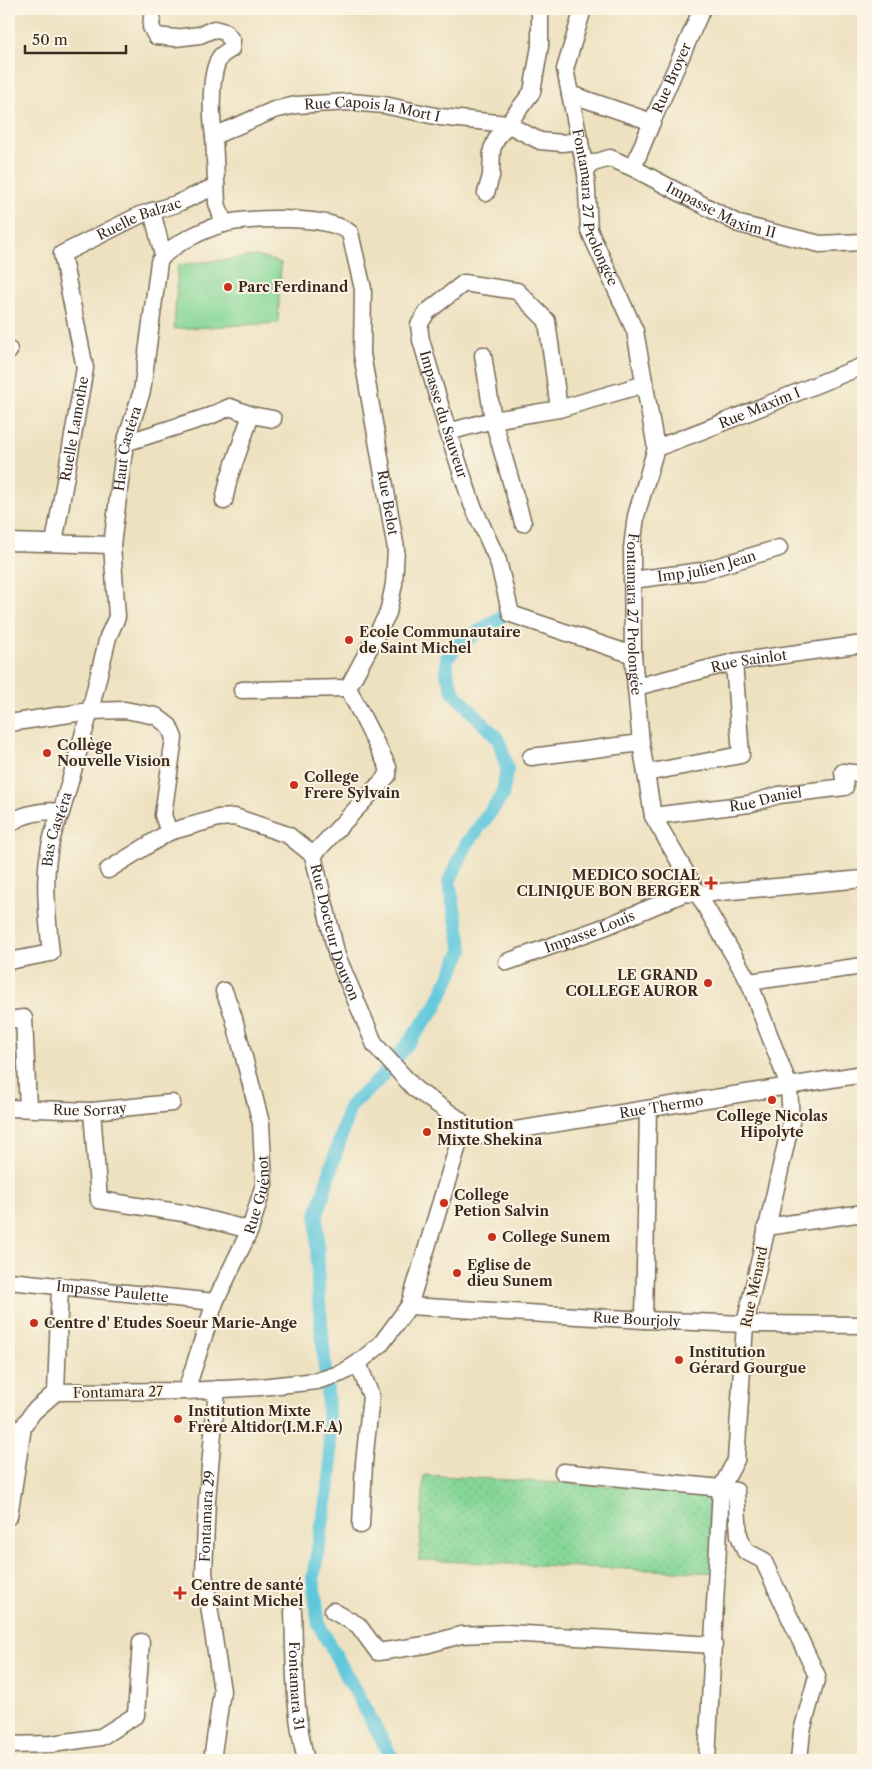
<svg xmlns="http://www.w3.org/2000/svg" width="872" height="1769" font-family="'Libre Caslon Text',serif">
	<defs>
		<pattern id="green-dots" width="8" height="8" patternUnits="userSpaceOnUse" patternTransform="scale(1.25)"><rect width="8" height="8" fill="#85d697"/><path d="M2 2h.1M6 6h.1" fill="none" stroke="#74b882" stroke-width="1.8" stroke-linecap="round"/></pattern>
	</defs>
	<rect width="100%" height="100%" fill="#fcf5e5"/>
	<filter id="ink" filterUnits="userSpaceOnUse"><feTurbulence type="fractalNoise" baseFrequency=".02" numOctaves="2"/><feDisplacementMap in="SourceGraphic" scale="10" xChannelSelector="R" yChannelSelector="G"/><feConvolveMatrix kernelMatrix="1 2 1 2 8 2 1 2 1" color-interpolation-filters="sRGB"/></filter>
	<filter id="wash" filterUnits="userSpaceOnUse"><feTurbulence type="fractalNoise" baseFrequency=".0096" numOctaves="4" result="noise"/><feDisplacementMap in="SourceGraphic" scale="20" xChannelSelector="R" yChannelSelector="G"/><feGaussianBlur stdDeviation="1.12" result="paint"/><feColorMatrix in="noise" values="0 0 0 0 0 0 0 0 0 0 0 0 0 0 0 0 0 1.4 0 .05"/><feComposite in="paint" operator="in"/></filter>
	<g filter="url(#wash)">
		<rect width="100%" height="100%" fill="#ede1c0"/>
		<path fill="url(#green-dots)" stroke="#60805a" d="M424,1475l303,18 -6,80 -302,-13z"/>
		<path fill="#85d697" stroke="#60805a" d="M257,256l24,7 -3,60 -104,6 4,-64z"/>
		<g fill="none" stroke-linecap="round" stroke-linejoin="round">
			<path stroke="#5fc7dc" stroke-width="14" d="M393,1760l-74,-135 -6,-47 18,-106 -4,-81 -9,-102 -1,-74 33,-109 30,-27 55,-71 27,-58 -13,-68 17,-37 36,-49 5,-27 -8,-29 -45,-47 -7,-19v-16l12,-14 41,-26"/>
		</g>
	</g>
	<g filter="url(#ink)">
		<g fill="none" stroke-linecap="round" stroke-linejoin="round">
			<defs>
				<g id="minor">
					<path d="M153,9l-2,18 5,9 19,2 25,-3 14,-6 11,3 7,9 -1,8c-3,2 -8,5 -10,7 -12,15 -10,62 -7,80"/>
					<path id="s1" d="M583,9l-18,60 21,104 3,57 46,101 21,117 -20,68 -4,32 1,107 8,88 12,73 96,166 40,104 2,36 -46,202 -9,136 -15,28 15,3 3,44 6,16 18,9 54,116 -15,55 -3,29"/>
					<path id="s2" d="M570,94l82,28 50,-113"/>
					<path id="s3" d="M652,122l-19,46 106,56 81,20 43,-2"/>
					<path d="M586,173l4,-9 20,-6 23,10"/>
					<path d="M486,193l5,-17 1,-27 5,-11 35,-46 8,-46v-37"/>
					<path d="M152,211l11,44"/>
					<path id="s4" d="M224,224l-7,-21 -3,-67 60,-26 22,-5 54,-3 34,3 56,12 67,7 33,17 22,2 18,-2"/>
					<path d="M9,351v-1"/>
					<path d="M483,355l10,65 30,103"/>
					<path id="s5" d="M559,409l-12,-88 -30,-30 -53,-8 -37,29 -8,13 2,15 27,92 24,72 26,57 13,53 122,41"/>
					<path d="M448,432l45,-12 66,-11 86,-25"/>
					<path d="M125,443l85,-27 20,-9 21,8 22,4"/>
					<path id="s6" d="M656,448c70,-25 138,-55 207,-82"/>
					<path d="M224,501l5,-23 22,-63"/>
					<path d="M9,542l103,3"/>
					<path id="s7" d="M54,543l31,-175 -23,-114 78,-39 36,-11 40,-18"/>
					<path id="s8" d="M632,580l70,-9 77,-23"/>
					<path id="s9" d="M636,687l98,-25 129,-18"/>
					<path d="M242,690l106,-2"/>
					<path id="s10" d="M9,723l81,-12 35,-1 31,6 13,10 5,12 -11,77 6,17 49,-14 17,-1 53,18 25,20 24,101 38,89 40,44 45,31v19l-51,167 -28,38 -23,19 -16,10 -25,8 -57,6 -74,4 -130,1 -23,20 -10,15 -14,89"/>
					<path d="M531,757l110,-14"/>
					<path d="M646,773l95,-18 -7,-93"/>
					<path id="s11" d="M653,816l96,-12 30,-9 66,-8 -2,-15 20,2"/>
					<path d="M9,826c6,-11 40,-18 52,-13"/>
					<path d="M108,870l61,-38"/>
					<path id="s12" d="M9,961l42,-8c-5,-46 -11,-97 10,-140l29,-102 18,-74 9,-20 -5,-72 13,-102 17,-52 17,-129c8,-16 46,-33 64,-38 25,-7 109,-9 127,9l13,56 -1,65 34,195 -2,35 -6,29 -40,75 40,79v8l-75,80"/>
					<path id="s13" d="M507,962l100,-36 78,-33 15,1 163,-15"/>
					<path d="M749,982l114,-16"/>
					<path d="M9,1020l15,-2 4,90"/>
					<path id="s14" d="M9,1108l83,3 80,-8"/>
					<path d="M92,1111l7,89 84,13 67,17"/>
					<path id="s15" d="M460,1139l403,-65"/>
					<path d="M766,1227l97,-14"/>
					<path id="s16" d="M9,1281l206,21"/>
					<path id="s17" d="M409,1306l235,14 101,4 118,1"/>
					<path d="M644,1320l4,-210"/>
					<path d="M358,1363l13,33 -7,67 -3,62"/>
					<path id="s18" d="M186,1391l29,-89 35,-72 14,-46 -3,-61 -28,-108 -9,-24"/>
					<path d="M56,1392l4,-106"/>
					<path d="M563,1472l158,16 -14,272"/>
					<path id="s19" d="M293,1611c2,51 0,100 13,149"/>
					<path d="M333,1611l25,14 20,27 47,-7 36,-10 46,-2 207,12"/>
					<path d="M9,1745l43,-1 49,-7 35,-22 5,-73"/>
					<path id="s20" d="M212,1760l10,-69 -18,-118 3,-73 10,-111"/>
				</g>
			</defs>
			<use href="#minor" stroke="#796a57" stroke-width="19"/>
			<use href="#minor" stroke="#fff" stroke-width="16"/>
		</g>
	</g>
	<g fill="#c8321e" stroke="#fcf5e5" stroke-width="2">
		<circle cx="228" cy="287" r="5"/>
		<circle cx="349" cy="640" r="5"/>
		<circle cx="47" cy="753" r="5"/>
		<circle cx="294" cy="785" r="5"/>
		<path d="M708.5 875.5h5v5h5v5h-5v5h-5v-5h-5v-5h5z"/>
		<circle cx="708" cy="983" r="5"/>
		<circle cx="772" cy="1100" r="5"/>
		<circle cx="427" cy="1132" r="5"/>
		<circle cx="444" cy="1203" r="5"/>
		<circle cx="492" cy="1237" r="5"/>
		<circle cx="457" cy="1273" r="5"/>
		<circle cx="34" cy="1323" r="5"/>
		<circle cx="679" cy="1360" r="5"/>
		<circle cx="178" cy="1419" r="5"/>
		<path d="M177.5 1585.5h5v5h5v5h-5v5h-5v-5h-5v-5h5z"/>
	</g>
	<g text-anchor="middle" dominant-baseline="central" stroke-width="4" stroke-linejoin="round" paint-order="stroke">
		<g font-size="14" fill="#3b2a1e" stroke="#fcf5e5">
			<text stroke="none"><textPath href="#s2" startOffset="135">Rue Broyer</textPath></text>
			<text stroke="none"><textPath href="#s4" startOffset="254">Rue Capois la Mort I</textPath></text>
			<text stroke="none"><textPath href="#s1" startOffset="205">Fontamara 27 Prolongée</textPath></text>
			<text stroke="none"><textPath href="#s3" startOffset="148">Impasse Maxim II</textPath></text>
			<text stroke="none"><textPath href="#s7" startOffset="379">Ruelle Balzac</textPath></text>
			<text stroke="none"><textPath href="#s6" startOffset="111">Rue Maxim I</textPath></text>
			<text stroke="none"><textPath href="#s5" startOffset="340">Impasse du Sauveur</textPath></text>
			<text stroke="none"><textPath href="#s7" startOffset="116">Ruelle Lamothe</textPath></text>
			<text stroke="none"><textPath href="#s12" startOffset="559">Haut Castéra</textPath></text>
			<text stroke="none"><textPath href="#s12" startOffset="1228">Rue Belot</textPath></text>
			<text stroke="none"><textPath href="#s8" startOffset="76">Imp julien Jean</textPath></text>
			<text stroke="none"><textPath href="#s1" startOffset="625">Fontamara 27 Prolongée</textPath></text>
			<text stroke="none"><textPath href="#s9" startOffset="116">Rue Sainlot</textPath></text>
			<text stroke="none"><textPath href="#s11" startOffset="114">Rue Daniel</textPath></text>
			<text stroke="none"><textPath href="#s12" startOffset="168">Bas Castéra</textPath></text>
			<text stroke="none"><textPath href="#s10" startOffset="510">Rue Docteur Douyon</textPath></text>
			<text stroke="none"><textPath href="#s13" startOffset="88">Impasse Louis</textPath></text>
			<text stroke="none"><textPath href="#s15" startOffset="204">Rue Thermo</textPath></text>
			<text stroke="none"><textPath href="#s14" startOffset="81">Rue Sorray</textPath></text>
			<text stroke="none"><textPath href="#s18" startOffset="210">Rue Guénot</textPath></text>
			<text transform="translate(754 1287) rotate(-78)">Rue Ménard</text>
			<text stroke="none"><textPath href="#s16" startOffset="104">Impasse Paulette</textPath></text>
			<text stroke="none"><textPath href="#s17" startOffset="228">Rue Bourjoly</textPath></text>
			<text transform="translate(118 1392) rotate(-1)">Fontamara 27</text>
			<text stroke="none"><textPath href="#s20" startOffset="246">Fontamara 29</textPath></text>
			<text stroke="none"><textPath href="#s19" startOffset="75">Fontamara 31</textPath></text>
		</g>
		<g font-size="14" font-weight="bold" fill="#3b2a1e" stroke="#fcf5e5" text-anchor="start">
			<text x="238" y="287">Parc Ferdinand</text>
			<text x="359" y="632">Ecole Communautaire<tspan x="359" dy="16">de Saint Michel</tspan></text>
			<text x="57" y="745">Collège<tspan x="57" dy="16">Nouvelle Vision</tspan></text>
			<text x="304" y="777">College<tspan x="304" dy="16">Frere Sylvain</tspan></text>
			<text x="700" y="875" text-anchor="end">MEDICO SOCIAL<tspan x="700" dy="16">CLINIQUE BON BERGER</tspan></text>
			<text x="698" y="975" text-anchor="end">LE GRAND<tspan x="698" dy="16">COLLEGE AUROR</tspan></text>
			<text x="772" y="1116" text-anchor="middle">College Nicolas<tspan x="772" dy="16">Hipolyte</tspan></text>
			<text x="437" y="1124">Institution<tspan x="437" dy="16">Mixte Shekina</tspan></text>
			<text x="454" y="1195">College<tspan x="454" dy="16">Petion Salvin</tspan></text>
			<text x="502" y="1237">College Sunem</text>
			<text x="467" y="1265">Eglise de<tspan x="467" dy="16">dieu Sunem</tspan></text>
			<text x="44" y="1323">Centre d' Etudes Soeur Marie-Ange</text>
			<text x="689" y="1352">Institution<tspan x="689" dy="16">Gérard Gourgue</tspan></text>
			<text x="188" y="1411">Institution Mixte<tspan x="188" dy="16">Frère Altidor(I.M.F.A)</tspan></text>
			<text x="191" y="1585">Centre de santé<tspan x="191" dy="16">de Saint Michel</tspan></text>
		</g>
	</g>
	<rect width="872" height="1769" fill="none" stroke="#fcf5e5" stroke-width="30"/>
	<path d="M25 45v8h101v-8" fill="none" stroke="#3b2a1e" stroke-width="2.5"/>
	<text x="32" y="45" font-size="15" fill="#3b2a1e" stroke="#fcf5e5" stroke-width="4" paint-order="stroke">50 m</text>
</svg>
